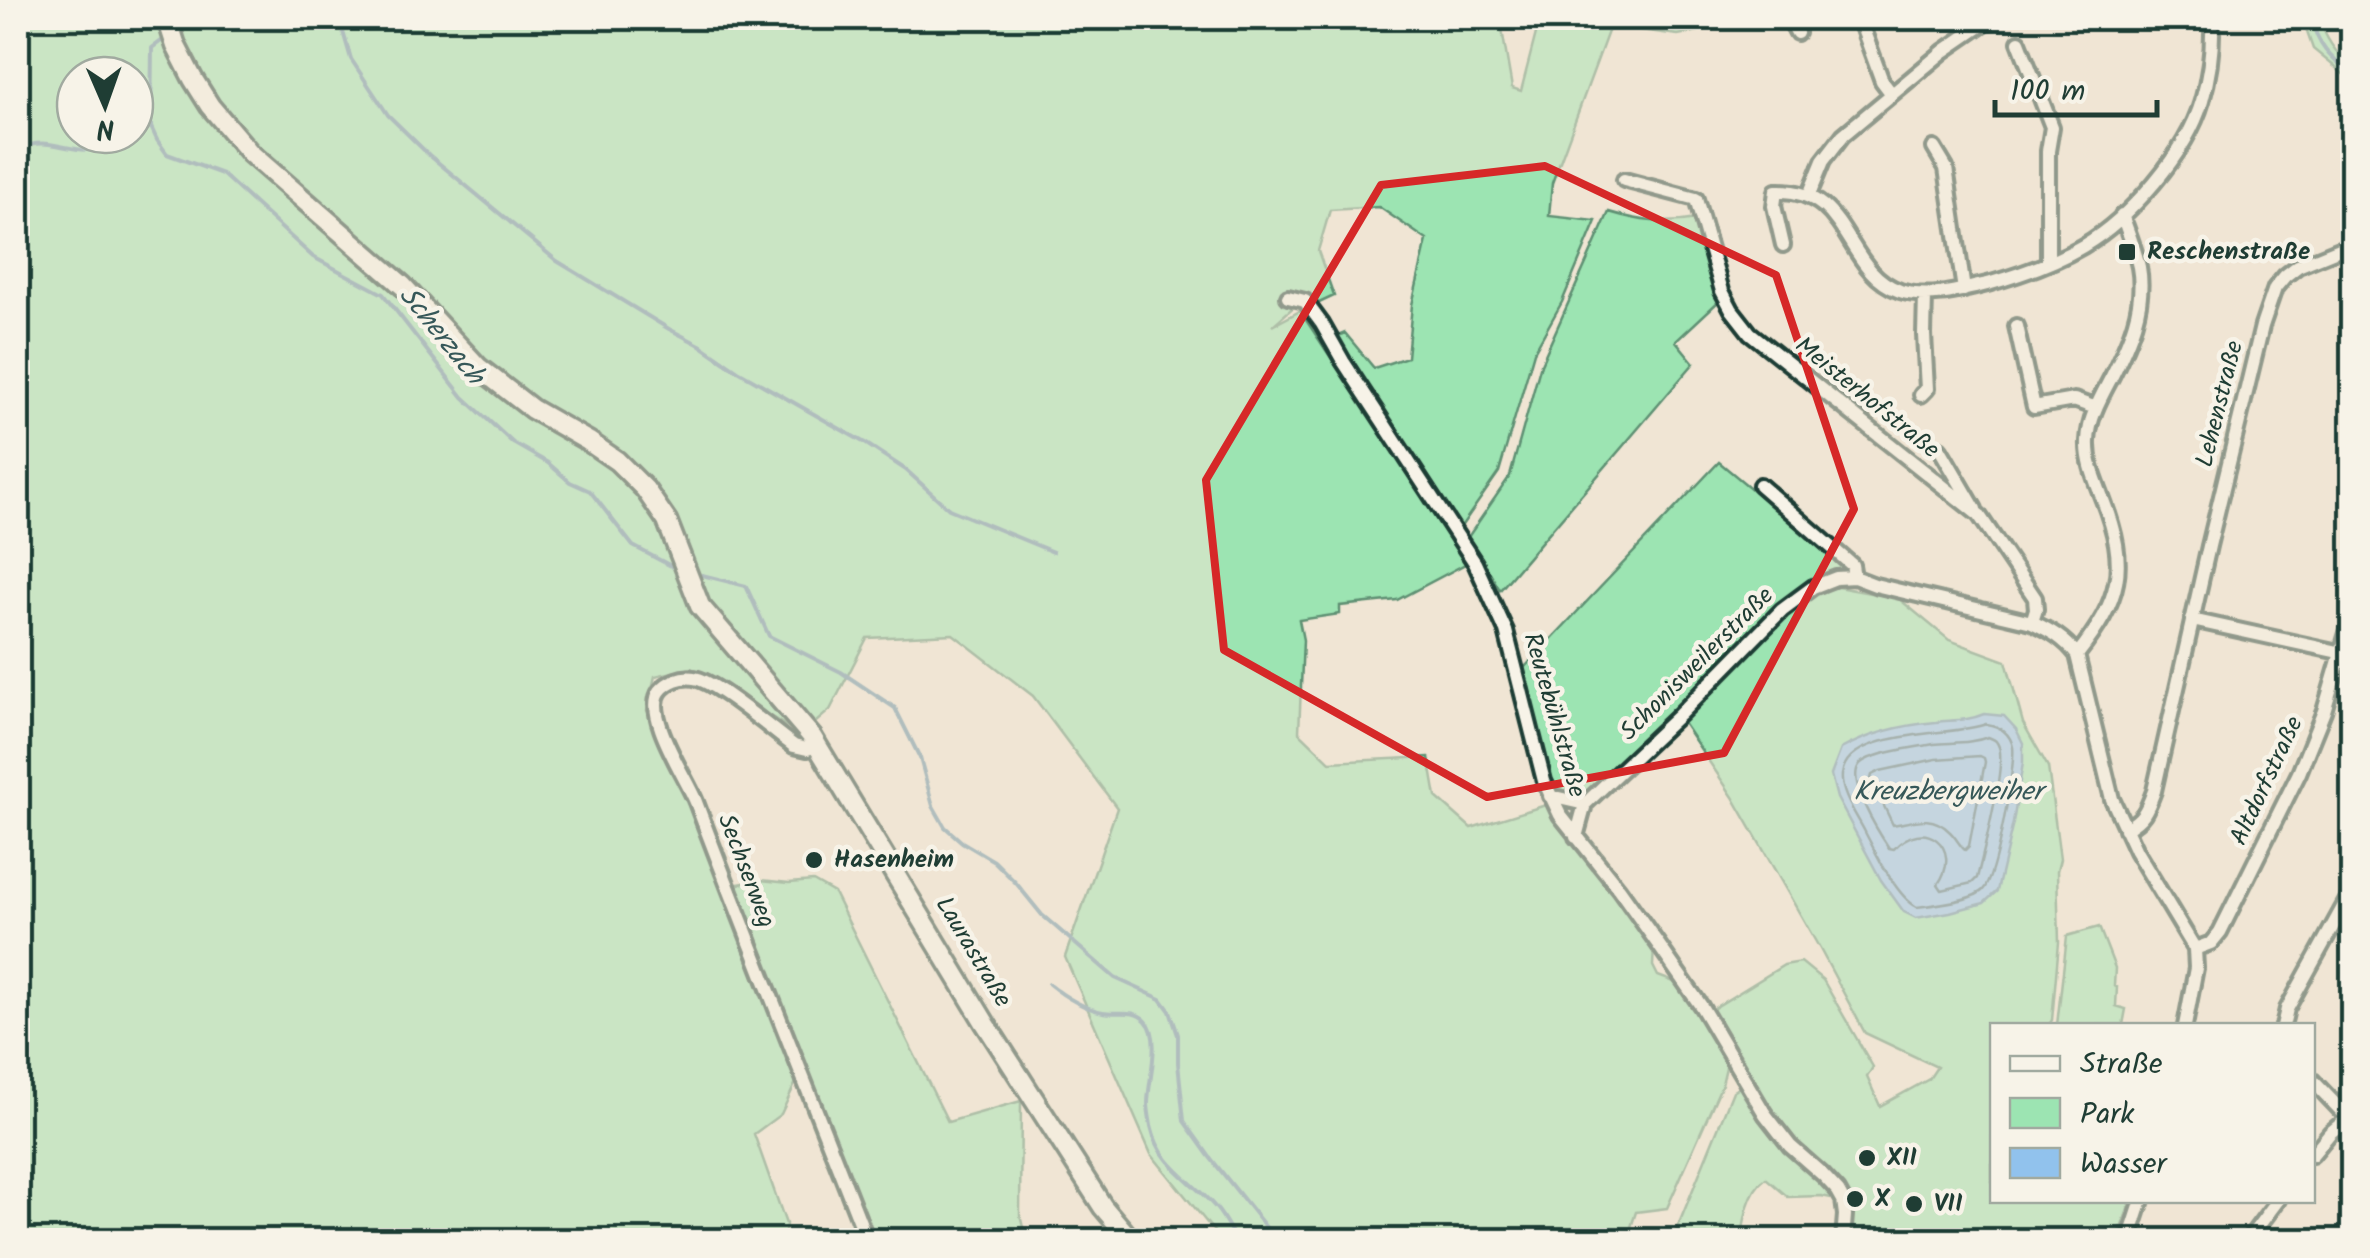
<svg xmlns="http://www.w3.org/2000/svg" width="2370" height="1258" font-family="Kalam,sans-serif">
	<rect width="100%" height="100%" fill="#f0e5d4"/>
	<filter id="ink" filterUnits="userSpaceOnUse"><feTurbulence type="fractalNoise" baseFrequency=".01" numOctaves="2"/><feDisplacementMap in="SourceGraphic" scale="20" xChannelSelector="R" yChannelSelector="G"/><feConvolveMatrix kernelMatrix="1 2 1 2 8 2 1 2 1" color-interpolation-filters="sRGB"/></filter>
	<g filter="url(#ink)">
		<path fill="#9ce4b2" stroke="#5e9073" stroke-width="2.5" fill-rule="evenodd" d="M18,18h1482l12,70 9,3 19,-73h185v8l-47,9 -68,-9 -58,157 -3,33 47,5 -34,81 -28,50 -35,120 -39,56 -125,-191 10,-4 29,35 33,-11 5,-52 15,-65 -48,-33 -49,3 -12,41 16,45 -15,7 -13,-7 -34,30 28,-15 167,252 -70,37 -57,6v8l-41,6 4,20 -4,92 31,30 99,-5 7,40 35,31 75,-23 108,141 -1,20 5,10 19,7 50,80 -5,21 -55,124 -31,4 -6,18 9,10h-418l-70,-86 -86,-197 52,-149 -84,-112 -80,-62 -86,4 -37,72 -29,25 -110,-67 -36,8 -8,34 39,81 36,98 76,189 -17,36 -27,20 32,90 -2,16h-766zM75,75h60v60h-60z
			M2302,18h17c6,20 17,36 33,49v14l-39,-32z
			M1609,212c30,9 56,13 87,7l24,81 -44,41 18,22 -194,227 -32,-53 42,-61 31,-112z
			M1719,462l128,106 -27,11 -31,20 -202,196c-16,0 -27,0 -37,-13l-27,-113z
			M1832,586l66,12 51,42 57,21 17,62 25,44 12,92 -3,12 2,71 -7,78 -3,5 -57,1v174l139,1 -14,39h-274l-1,-40 -21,-4 -33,1 -22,-19c-18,13 -22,41 -24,62h-29l-37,-9 57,-140 20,-12 -42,-69 73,-45 17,-3 22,18 50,87 -6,10 13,29 49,-27 8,-12 -72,-34 -45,-84 -87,-152 -52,-77 103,-103 35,-27z
			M761,880l28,3 24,-2 21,12 114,229 73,-21 -1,114 6,25h-159l-140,-354z
			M2099,927l16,41 -1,18 3,1 -1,19 10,3 -3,16h-66l10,-89z"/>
		<path fill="#91c2ed" stroke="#638da3" stroke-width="2.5" d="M1984,714l20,2 12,13 7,14v20l-10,60 -16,68 -13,12 -34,9 -34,6 -12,-6 -23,-32 -44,-82 -6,-23 10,-26c29,-16 61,-24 95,-27 17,-2 32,-1 48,-8z"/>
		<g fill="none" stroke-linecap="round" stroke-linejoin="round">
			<path stroke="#4d727e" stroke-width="2.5" d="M1986,724c14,2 24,9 27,23 3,18 -18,132 -30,143 -11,11 -50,15 -66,17 -21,-11 -41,-54 -52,-75 -8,-16 -25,-39 -23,-57 4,-47 112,-38 144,-51z
				M1988,737c7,3 8,2 11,10 7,20 -16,107 -22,131l-5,5 -30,7 -4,-6c26,-37 -15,-69 -44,-35l-5,-1c-10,-15 -44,-68 -29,-84 10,-11 58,-17 74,-20 19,-2 36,0 54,-7z
				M1980,756l4,2 1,4 -16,84 -4,4c-6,-5 -9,-13 -16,-19 -18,-18 -36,-9 -56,-6l-22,-46 1,-4 8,-4 56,-12z"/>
			<path stroke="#638da3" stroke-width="4" d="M339,18l12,41 37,56 41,40 128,106 112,68 31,16 38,26 127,72 41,27 43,39 104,43
				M2311,18c7,28 18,39 41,57
				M179,24l7,-6
				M164,39l-12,9 -1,79 6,13 10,14 55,20 91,83 70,37 80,103 50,46 35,20 22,19 20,9 43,55 40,21
				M18,149c30,-13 42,1 72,1 24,0 41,-11 60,-23
				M702,575l44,11 23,50 72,36 54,36 25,50 13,48 12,21 17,15 32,19 22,22 26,32 73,63 46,21 9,12 8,24v28l6,58 25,35 67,84
				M1049,984c16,13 33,24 54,28 15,3 31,-4 43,9 16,16 2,61 2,82 0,7 2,16 3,23 9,40 40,53 65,82 8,9 14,22 20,32"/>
			<defs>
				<path id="street" d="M1789,18l8,15
					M1859,18l23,63 9,12
					M2019,42l33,85 -4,24v112
					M1934,148l12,20 18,122
					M1624,180l72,19 26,92 10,19 18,23 229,182 56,83 1,11 -4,13
					M1809,195l14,-34 20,-26 101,-84 48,-33
					M1783,245l-9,-39 2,-15c75,-3 67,80 124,100 29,9 62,-1 91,-8 31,-9 63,-20 92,-37 46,-27 104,-93 119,-145 8,-27 11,-56 10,-83
					M1288,297l17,4 17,23 21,37 132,202 31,68 38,150 16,34 59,74 39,55 43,62 64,108 25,32 33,29 15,16 5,9 2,15 -2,25
					M2016,326l18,81 40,-7 22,8
					M1921,395l6,-6 -3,-54 1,-40
					M1940,449l35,60
					M1760,485l92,80 2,12
					M2192,620l151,33
					M2077,655c44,-56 52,-88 26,-155 -7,-19 -16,-38 -15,-59 1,-24 13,-44 24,-65 17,-34 34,-71 27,-109 -4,-18 -11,-35 -17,-52
					M818,745l-11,4 -13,-3c-21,-15 -78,-65 -100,-68 -12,-2 -26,3 -34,13 -17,23 26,86 36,111 55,147 114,292 171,438
					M1550,796l35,8
					M2125,829c19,-10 22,-19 29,-38l55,-245 53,-220 13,-38 10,-12 13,-10 54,-22
					M1576,837l9,-33 94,-89 103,-105 31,-23 23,-9 18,-1 21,8 157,37c19,9 32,16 45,33l35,144 24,52 59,98 1,19 -11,58
					M2195,949l16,-6 9,-11 79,-159 25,-62 28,-95
					M2283,1026l4,-17 65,-118
					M2312,1080l40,42
					M2312,1155l18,-22 18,-15
					M2129,1240l13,-40
					M2248,1240l30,-40"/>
				<path id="secondary" d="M167,18l9,28 17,33 17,27 40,47 153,133 75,81 54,42 56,32 29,20 28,28 22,32 33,85 112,131 173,286 118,184 28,33"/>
			</defs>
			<use href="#street" stroke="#1f3d34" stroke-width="20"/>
			<use href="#secondary" stroke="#1f3d34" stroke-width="25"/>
			<use href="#street" stroke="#f7f3e8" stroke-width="12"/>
			<use href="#secondary" stroke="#f7f3e8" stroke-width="18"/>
		</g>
	</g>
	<path d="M0 0H2370V1258H0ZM1545,166l231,109 78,234 -130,244 -237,44 -263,-147 -18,-170 175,-295z" fill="#f0e5d4" fill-opacity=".55" fill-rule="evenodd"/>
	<path fill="none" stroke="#d62828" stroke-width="8" stroke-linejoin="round" d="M1545,166l231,109 78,234 -130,244 -237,44 -263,-147 -18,-170 175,-295z"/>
	<g fill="#1f3d34" stroke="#f7f3e8" stroke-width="4">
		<rect x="2117" y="242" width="20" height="20" rx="5"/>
		<circle cx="814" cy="860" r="10"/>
		<circle cx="1867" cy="1158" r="10"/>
		<circle cx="1855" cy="1199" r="10"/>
		<circle cx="1914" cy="1204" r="10"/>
	</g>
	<g text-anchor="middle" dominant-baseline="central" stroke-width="9" stroke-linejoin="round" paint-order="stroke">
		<g font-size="25" font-weight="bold" fill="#1f3d34" stroke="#f7f3e8" text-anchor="start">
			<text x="2147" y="252">Reschenstraße</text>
			<text x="834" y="860">Hasenheim</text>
			<text x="1887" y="1158">XII</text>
			<text x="1875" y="1199">X</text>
			<text x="1934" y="1204">VII</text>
		</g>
		<g font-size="25" fill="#1f3d34" stroke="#f7f3e8">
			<text transform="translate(1867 398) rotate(39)">Meisterhofstraße</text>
			<text transform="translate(2220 404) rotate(-76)">Lehenstraße</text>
			<text transform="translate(1697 664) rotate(-45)">Schonisweilerstraße</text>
			<text transform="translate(1554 715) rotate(74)">Reutebühlstraße</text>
			<text transform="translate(2267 781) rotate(-65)">Altdorfstraße</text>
			<text transform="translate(746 871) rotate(69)">Sechserweg</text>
			<text transform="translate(973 952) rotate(59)">Laurastraße</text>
		</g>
		<g font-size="28" font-style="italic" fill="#365859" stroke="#f7f3e8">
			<text transform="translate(441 336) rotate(51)">Scherzach</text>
			<text x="1948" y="792">Kreuzbergweiher</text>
		</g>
	</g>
	<rect width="2370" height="1258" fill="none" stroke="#f7f3e8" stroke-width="60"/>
	<rect x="30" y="30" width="2310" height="1198" fill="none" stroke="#1f3d34" stroke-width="4" filter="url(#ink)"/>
	<rect x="1990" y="1023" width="325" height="180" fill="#f7f3e8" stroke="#a1aaa0" stroke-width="2.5"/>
	<rect x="2010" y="1056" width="50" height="15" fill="#f7f3e8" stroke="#a1aaa0" stroke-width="2.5"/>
	<text x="2080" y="1073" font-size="30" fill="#1f3d34">Straße</text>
	<rect x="2010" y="1098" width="50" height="30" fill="#9ce4b2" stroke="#a1aaa0" stroke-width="2.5"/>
	<text x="2080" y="1123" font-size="30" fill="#1f3d34">Park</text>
	<rect x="2010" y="1148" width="50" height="30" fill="#91c2ed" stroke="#a1aaa0" stroke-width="2.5"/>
	<text x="2080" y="1173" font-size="30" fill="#1f3d34">Wasser</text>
	<g transform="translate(105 105) rotate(178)"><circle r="48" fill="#f7f3e8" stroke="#a1aaa0" stroke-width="2.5"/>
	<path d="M0-8L18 38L0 25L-18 38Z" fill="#1f3d34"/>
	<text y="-15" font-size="28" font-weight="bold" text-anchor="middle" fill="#1f3d34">N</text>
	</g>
	<path d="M1995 100v15h162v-15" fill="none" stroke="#1f3d34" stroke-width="5"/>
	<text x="2010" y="100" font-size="30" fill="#1f3d34" stroke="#f7f3e8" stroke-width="8" paint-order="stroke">100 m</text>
</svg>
